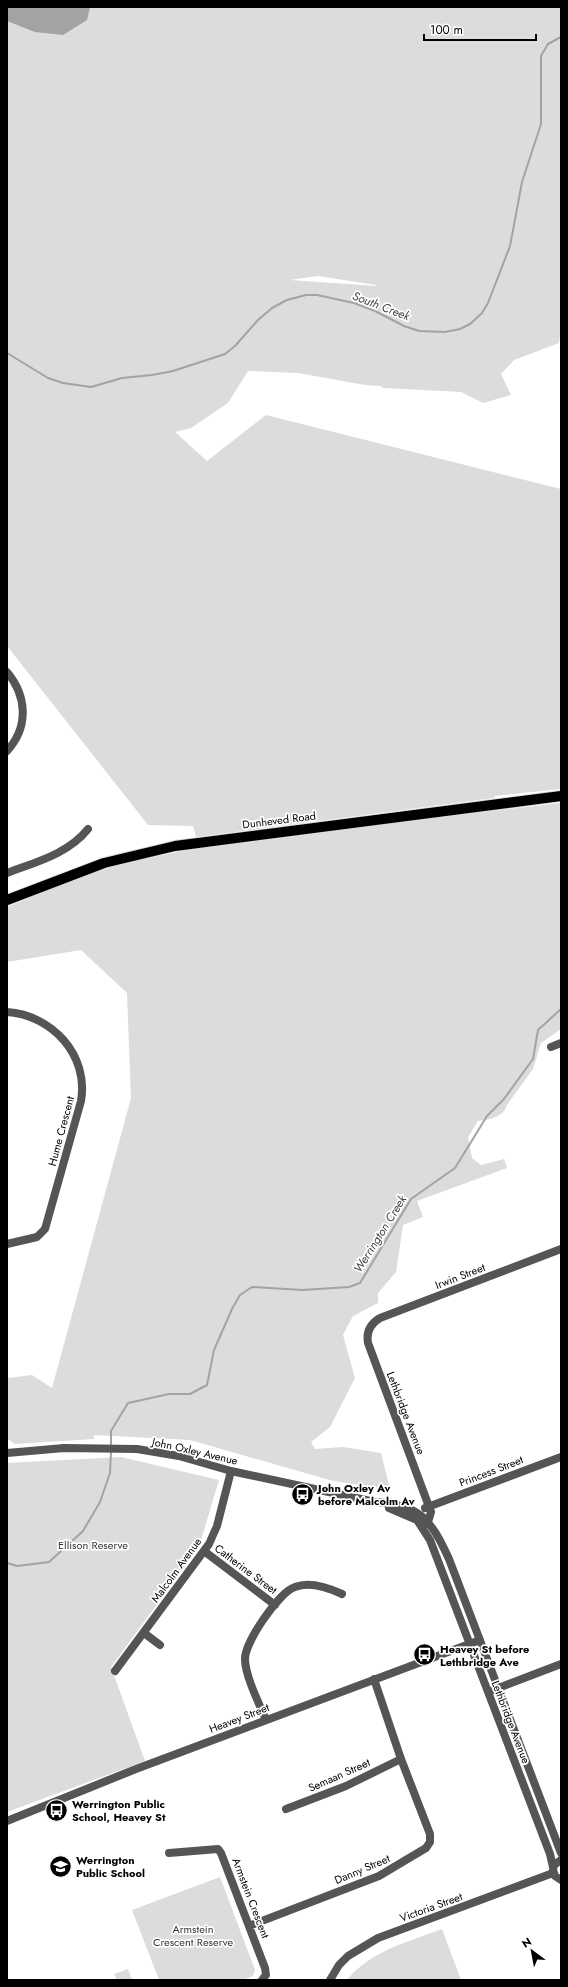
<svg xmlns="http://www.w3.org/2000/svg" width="568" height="1987" font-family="Jost,sans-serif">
	<rect width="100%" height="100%" fill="#fff"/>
	<path fill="#dcdcdc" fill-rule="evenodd" d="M7,7h554v322l-2,14 -45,17 -13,14 10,21 -28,8 -22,-11 -78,-4 -2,-2 -16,-1 -67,-12 -50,-2 -20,32 -37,25 -16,4 32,29 59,-46 295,74v300l-66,7 -1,2 -298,39 -3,-11 -45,-1 -141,-179zM318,276l58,9v1l-86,-6z
		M561,803v226l-20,14 -8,26 -26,36c-3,12 -18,15 -29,16l-10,16 4,21 9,7 23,-6 3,9 -90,33 6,16 -20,8 -7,47 -18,21v10l-25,13 -10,19 12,43 -25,49 -19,15 4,7 28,-2 38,6 9,36 -57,-8 -143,-41 -96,-5v4l-79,5 -7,-5v-61l24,-3 20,13 79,-290 -4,-105 -46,-43 -74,12v-55l71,-29 39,-13 65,-14 252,-33z
		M121,1457l98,23 -20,67 -88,120 34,94 -138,51v-349z
		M220,1877l35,93 -2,6 -10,4h-84l-27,-70z
		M442,1929l19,51h-114c23,-29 61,-38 95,-51z
		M128,1969l4,11h-15l-3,-6z"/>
	<path fill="#a3a3a3" d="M7,7h83l-3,13 -24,15 -28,-3 -28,-11z"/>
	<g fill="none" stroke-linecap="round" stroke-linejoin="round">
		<path stroke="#a3a3a3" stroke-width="2" d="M7,353l41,25 15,5 28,4 31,-9 30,-3 21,-4 52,-17 10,-8 23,-26 14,-12 15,-8 19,-5h11l37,8 21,8 29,15 15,5 26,1 15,-3 10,-5 12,-11 6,-10 22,-57 12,-64 19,-58v-68l7,-12 13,-7
			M111,1447v-16l17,-28 41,-9h21l17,-9 7,-35 18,-41 8,-14 12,-8 50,3 47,-3 11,-4 51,-84 44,-31 32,-52 17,-17 29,-40 5,-29 23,-21
			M7,1563l10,3 32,-4 34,-31 17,-29 10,-29 1,-21"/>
		<defs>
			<path id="major" d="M7,900l97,-37 71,-17 386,-50"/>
		</defs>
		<use href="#major" stroke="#dbdbdb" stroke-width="12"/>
		<path stroke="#555" stroke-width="8" d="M7,672c20,24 22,55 0,79
			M7,873c29,-11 61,-19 81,-44
			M7,1012c45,3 82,43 74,89l-36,128 -8,8 -30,7
			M551,1047l10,-4
			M7,1453l57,-5 73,1 42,7 52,15 144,31c45,2 56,18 74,57l112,294
			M389,1508l28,12 13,20 120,314 3,13
			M425,1508l136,-51
			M422,1526l6,-4 3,-10 -63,-169c-2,-11 2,-19 12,-25l181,-69
			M204,1551l71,54
			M144,1633l16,12
			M115,1671l94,-127 8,-18 14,-55
			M493,1690l68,-26
			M266,1720c-7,-17 -20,-42 -21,-60 -1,-17 34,-68 50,-73 15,-6 34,1 47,7
			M286,1809l60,-23 55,-27
			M7,1821l129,-52 344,-129
			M169,1853l49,-4 3,4 44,115 1,7 -4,5
			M561,1860l-7,5 -1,5 2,6 6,4
			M249,1926l130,-50 47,-28 4,-6v-8l-29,-75 -27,-80
			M330,1980l9,-15 9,-9 30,-18 175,-65"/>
		<use href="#major" stroke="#000" stroke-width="10"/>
	</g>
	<defs>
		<symbol id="bus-disc" viewBox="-11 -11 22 22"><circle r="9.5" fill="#000" stroke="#fff"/><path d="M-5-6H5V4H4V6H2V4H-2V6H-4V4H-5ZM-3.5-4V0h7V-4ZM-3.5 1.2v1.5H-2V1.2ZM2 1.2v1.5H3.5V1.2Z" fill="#fff"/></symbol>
		<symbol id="school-disc" viewBox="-11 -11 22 22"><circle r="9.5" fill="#000" stroke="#fff"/><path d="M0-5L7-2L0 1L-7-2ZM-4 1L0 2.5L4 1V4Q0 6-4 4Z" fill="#fff"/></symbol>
	</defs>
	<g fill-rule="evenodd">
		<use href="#bus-disc" x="290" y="1482" width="25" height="25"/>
		<use href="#bus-disc" x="412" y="1642" width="25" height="25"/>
		<use href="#bus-disc" x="44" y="1798" width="25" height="25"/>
		<use href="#school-disc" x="48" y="1854" width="25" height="25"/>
	</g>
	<g text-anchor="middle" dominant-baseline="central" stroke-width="3.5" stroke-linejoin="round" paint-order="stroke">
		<g font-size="11" fill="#000" stroke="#fff">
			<text transform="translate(279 820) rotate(-7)">Dunheved Road</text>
			<text transform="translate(61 1131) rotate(-75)">Hume Crescent</text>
			<text transform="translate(460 1276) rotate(-21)">Irwin Street</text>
			<text transform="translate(406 1413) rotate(69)">Lethbridge Avenue</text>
			<text transform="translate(195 1451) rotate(13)">John Oxley Avenue</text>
			<text transform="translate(491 1471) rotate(-21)">Princess Street</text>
			<text transform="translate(246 1569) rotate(37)">Catherine Street</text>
			<text transform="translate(176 1570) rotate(-54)">Malcolm Avenue</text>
			<text transform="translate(239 1718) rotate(-21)">Heavey Street</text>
			<text transform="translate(511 1722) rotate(69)">Lethbridge Avenue</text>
			<text transform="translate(339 1775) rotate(-24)">Semaan Street</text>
			<text transform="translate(362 1869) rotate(-23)">Danny Street</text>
			<text transform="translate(251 1898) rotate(69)">Armstein Crescent</text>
			<text transform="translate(431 1907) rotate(-20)">Victoria Street</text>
		</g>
		<g font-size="11" font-weight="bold" fill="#000" stroke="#fff" text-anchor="start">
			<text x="318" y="1488">John Oxley Av<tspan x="318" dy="13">before Malcolm Av</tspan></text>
			<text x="440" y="1649">Heavey St before<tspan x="440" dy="13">Lethbridge Ave</tspan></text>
			<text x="72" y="1804">Werrington Public<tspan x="72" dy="13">School, Heavey St</tspan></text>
			<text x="76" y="1860">Werrington<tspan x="76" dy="13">Public School</tspan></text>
		</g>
		<g font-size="11" fill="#333" stroke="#fff">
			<text x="93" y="1545">Ellison Reserve</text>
			<text x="193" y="1929">Armstein<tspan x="193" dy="13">Crescent Reserve</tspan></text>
		</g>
		<g font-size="12" font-style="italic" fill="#444" stroke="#fff">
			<text transform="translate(381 306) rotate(21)">South Creek</text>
			<text transform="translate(380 1234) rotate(-58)">Werrington Creek</text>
		</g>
	</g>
	<rect width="568" height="1987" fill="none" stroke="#000000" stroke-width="16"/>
	<g transform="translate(532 1951) rotate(328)" stroke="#ffffff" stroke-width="3" paint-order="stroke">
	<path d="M0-3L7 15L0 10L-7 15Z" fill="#000000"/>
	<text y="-6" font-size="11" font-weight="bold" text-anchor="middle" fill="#000000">N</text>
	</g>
	<path d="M424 34v6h112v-6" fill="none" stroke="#000000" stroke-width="2"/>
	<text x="430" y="34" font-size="12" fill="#000000" stroke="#ffffff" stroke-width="3" paint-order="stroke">100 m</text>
</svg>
